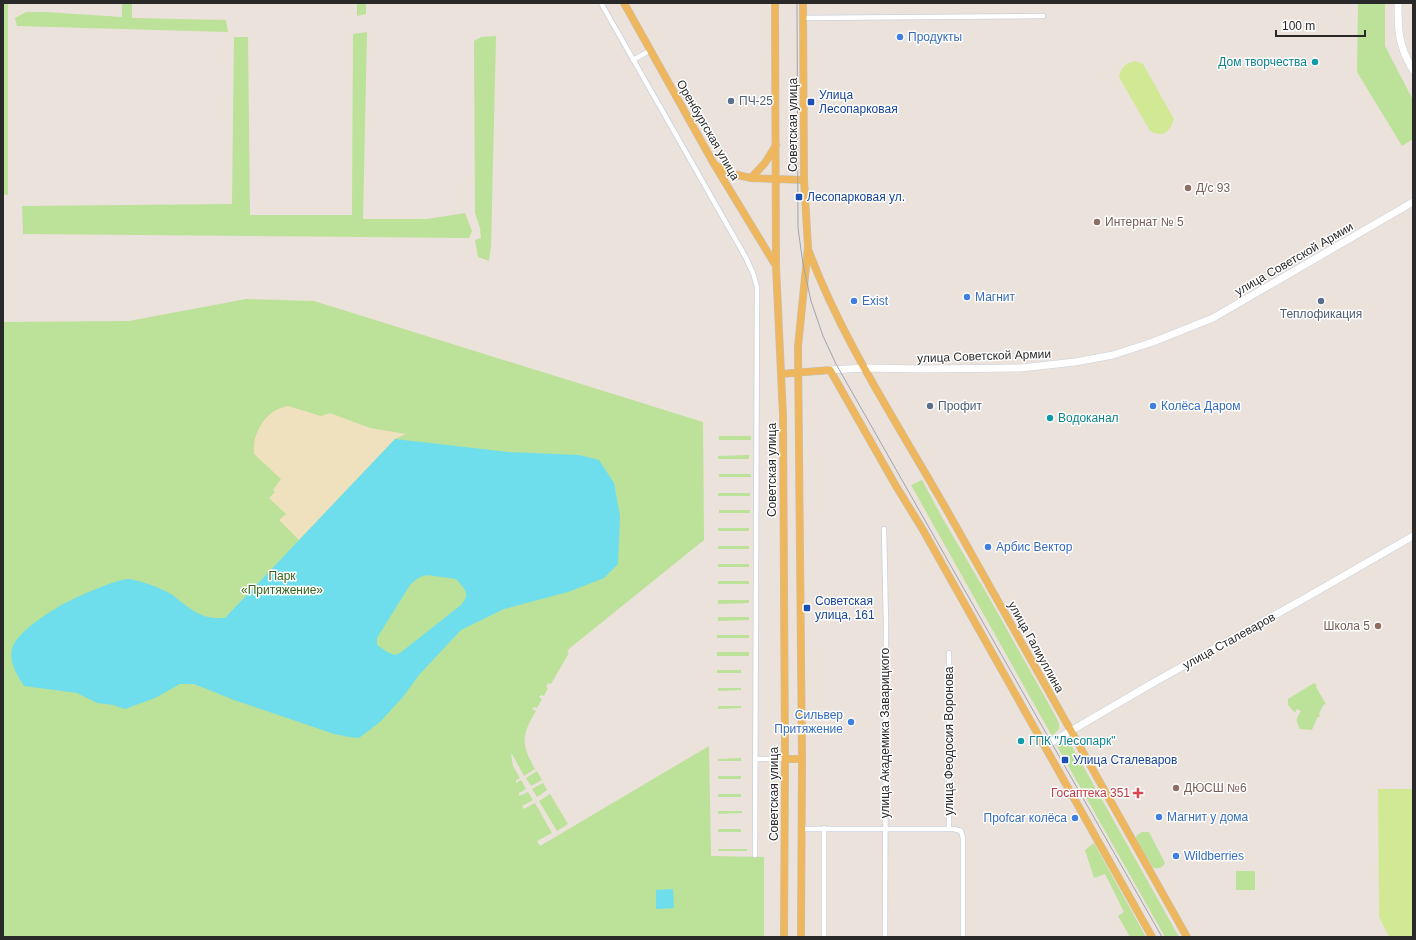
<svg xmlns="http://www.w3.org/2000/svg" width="1416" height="940" font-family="Arial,sans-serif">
	<rect width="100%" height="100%" fill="#ebe2db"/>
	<path fill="#bce198" d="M3,3h5v192l-5,-1z
		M122,3h10v15l94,2 2,12 -211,-6 -2,-8 11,-6h19l77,5z
		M357,3h9v11l-9,2z
		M1358,3h27v43l28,54v39l-11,7 -45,-74z
		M367,32l-4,187h64l38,-6 7,18 -3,7 -446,-4 -1,-28 210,-2 2,-167h14l2,178h102l1,-181z
		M496,36l-5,210 -2,15 -11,-4 -3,-17 6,-2 -1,-10 -5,-15 -1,-172 7,-4z
		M246,299l68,2 389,121 1,118 -134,108 -3,4 2,1 -18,31 -3,-1 -2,4 2,1 -4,8 -3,-1 -2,2 3,2 -5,9 -3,-1 -2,2 4,2c-15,25 -15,33 -1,58l-11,7 -12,-22 -1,1 2,11 7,12 -4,2v3l5,-3 5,9 -7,4v3l9,-4 5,8 -11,6 2,3 11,-6 17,30 -15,8 3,5 169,-100 2,110 53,1v80h-761v-615l126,-1z
		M719,436h32v4h-32z
		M749,455v4h-31v-3z
		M719,474h32v3h-32z
		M922,480l21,39 48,82 60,107 8,15v6l-7,7 -141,-251z
		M718,493h32v3h-32z
		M719,510h31v3h-31z
		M718,528h31v3h-31z
		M718,546h31v3h-31z
		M718,564h31v3h-31z
		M718,581h31v3h-31z
		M718,600h31v3l-31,1z
		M718,617h31v3l-31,1z
		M717,635h32v3h-32z
		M717,652h32v4h-32z
		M717,670h24v3h-24z
		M1314,683l3,2 -1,2 10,17 -3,1 -4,9 1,2 -3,2 -5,12 -12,-1c-4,-9 -5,-8 1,-18l-4,-2 -2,3h-1l-6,-7v-6z
		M718,688h23v2l-23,1z
		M718,706h23v2l-23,1z
		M1064,742l6,1 3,5 106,189h-14l-108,-191 1,-2z
		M741,758v3h-23v-2z
		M537,771l5,9 -11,6 -5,-8z
		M718,776h23v3h-23z
		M543,783l4,7 -10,7 -5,-8z
		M550,794l18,30 -11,7 -18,-30z
		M718,794h23v3h-23z
		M718,811h24v2l-24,1z
		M718,829h23v3h-23z
		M1142,832h7l16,31c-2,5 -8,6 -12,5l-15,-25 -2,-5 1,-3z
		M1094,843l52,94h-16l-12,-21 6,-4 -19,-38 -11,4 -9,-28z
		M718,849h29v2h-29z
		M1236,871h19v19h-19z"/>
	<path fill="#f0e1be" d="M288,406l33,10 9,-3 40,15 36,6 -11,5 -96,101 -20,-20 7,-6 -17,-16 6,-6 -2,-2 8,-11 -27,-25c-2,-16 7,-36 22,-44 3,-2 8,-3 12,-4z"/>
	<path fill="#d1e994" d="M1135,61l8,3 31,55c-4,13 -10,19 -24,12l-31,-54c2,-9 6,-14 16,-16z
		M1378,789h35v148h-24l-10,-20z"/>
	<path fill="#6fdeec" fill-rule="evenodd" d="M395,439l113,13 71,3 20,5 15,23 6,33 -2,48 -14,14 -36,14 -64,17 -43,21 -42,45 -16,22 -23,25 -21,16 -10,-1 -15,-3 -100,-34 -40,-16h-14l-25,14 -30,11 -12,-4 -16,-2 -20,-10 -53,-7c-7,-11 -15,-23 -12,-37 3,-15 33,-34 46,-42 11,-7 60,-29 71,-28 13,2 29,8 40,14 5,2 8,6 12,9 16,12 24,17 44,16zM426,575l30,4c9,11 15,14 5,26l-61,48 -5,2 -8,-3 -10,-7v-7l33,-53 8,-7z
		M673,889l1,19 -18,1v-19z"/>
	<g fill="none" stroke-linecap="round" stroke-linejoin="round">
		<defs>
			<path id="street" d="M601,3l144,253 8,17 4,14 -2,568
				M803,18l240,-2
				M633,60l18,-10
				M884,529l2,95 -1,313
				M949,653v176
				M756,759h29
				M801,829h153l7,2 2,7v99
				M824,937v-109"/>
			<path id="secondary" d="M1398,3c0,28 0,42 15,67
				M830,370l35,-2 57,1 99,-1 54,-6 38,-7 40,-13 60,-24 200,-116
				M1045,746l106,-62 149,-83 113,-65"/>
			<path id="primary" d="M624,3l90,161 62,102
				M775,3l1,263 7,150 2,342 -1,179
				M715,165l18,9 18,4 53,2
				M751,178l14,-15 11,-18
				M808,249c35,94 92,178 141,265 79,141 158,282 238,423
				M781,374l49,-4 66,116 27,44 229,407
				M785,759h17
				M801,937l1,-179 -4,-411 10,-100 -4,-67 -1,-177"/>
		</defs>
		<use href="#street" stroke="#cad0db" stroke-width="6"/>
		<use href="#secondary" stroke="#cad0db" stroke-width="8"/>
		<use href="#primary" stroke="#c3c3c3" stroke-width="8"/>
		<use href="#street" stroke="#fff" stroke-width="4.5"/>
		<use href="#secondary" stroke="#fff" stroke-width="7"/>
		<use href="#primary" stroke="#eeb75e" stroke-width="7"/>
		<path stroke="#9ea4b3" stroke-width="1" d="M797,3l1,225 5,36 8,37 12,35 13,28 326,573"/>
	</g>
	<g fill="#3f7fe0" stroke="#fff" stroke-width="1.5">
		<circle cx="900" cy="37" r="4"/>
		<circle cx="967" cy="297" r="4"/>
		<circle cx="854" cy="301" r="4"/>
		<circle cx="1153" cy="406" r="4"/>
		<circle cx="988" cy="547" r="4"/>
		<circle cx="851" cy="722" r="4"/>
		<circle cx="1159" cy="817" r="4"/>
		<circle cx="1075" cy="818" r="4"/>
		<circle cx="1176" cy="856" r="4"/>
	</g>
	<g fill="#0f9aa8" stroke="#fff" stroke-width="1.5">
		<circle cx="1315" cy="62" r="4"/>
		<circle cx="1050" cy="418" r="4"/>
		<circle cx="1021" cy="741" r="4"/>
	</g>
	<g fill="#5c6f8a" stroke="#fff" stroke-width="1.5">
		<circle cx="731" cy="101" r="4"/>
		<circle cx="1321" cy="301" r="4"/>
		<circle cx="930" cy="406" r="4"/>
	</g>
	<g fill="#1a4fb4" stroke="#fff" stroke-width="1.5">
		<rect x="807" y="98" width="8" height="8" rx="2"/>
		<rect x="795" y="193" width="8" height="8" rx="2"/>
		<rect x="803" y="604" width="8" height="8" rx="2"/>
		<rect x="1061" y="756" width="8" height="8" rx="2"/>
	</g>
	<g fill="#8d6e63" stroke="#fff" stroke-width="1.5">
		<circle cx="1188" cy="188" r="4"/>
		<circle cx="1097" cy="222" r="4"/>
		<circle cx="1378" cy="626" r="4"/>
		<circle cx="1176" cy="788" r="4"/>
	</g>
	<path fill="#e0444e" stroke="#fff" stroke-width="1.5" d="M1136 787h4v4h4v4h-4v4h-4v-4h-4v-4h4z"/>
	<g text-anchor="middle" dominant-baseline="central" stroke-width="3" stroke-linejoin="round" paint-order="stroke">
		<g font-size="12" fill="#366cbe" stroke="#fff" text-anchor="start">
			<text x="908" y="37">Продукты</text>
			<text x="975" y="297">Магнит</text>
			<text x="862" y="301">Exist</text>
			<text x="1161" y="406">Колёса Даром</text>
			<text x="996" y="547">Арбис Вектор</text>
			<text x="843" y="715" text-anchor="end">Сильвер<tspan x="843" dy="14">Притяжение</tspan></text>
			<text x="1167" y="817">Магнит у дома</text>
			<text x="1067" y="818" text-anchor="end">Проfcar колёса</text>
			<text x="1184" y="856">Wildberries</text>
		</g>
		<g font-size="12" fill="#0d838f" stroke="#fff" text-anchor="start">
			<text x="1307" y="62" text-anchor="end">Дом творчества</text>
			<text x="1058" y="418">Водоканал</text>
			<text x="1029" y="741">ГПК "Лесопарк"</text>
		</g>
		<g font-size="12" fill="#164399" stroke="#fff" text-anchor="start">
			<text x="819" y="95">Улица<tspan x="819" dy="14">Лесопарковая</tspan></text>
			<text x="807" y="197">Лесопарковая ул.</text>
			<text x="815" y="601">Советская<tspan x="815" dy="14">улица, 161</tspan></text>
			<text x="1073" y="760">Улица Сталеваров</text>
		</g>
		<g font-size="12" fill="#4e5e75" stroke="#fff" text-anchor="start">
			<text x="739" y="101">ПЧ-25</text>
			<text x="1321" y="314" text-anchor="middle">Теплофикация</text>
			<text x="938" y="406">Профит</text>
		</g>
		<g font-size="12" fill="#292929" stroke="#fff">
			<text transform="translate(793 125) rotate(-90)">Советская улица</text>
			<text transform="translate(708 130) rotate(60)">Оренбургская улица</text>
			<text transform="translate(1294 259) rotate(-30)">улица Советской Армии</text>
			<text transform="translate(984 356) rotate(-2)">улица Советской Армии</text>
			<text transform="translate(772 470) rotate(-90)">Советская улица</text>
			<text transform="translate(1229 641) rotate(-29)">улица Сталеваров</text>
			<text transform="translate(1036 647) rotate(61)">улица Галиуллина</text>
			<text transform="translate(885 733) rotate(-90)">улица Академика Заварицкого</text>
			<text transform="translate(949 741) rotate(-90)">улица Феодосия Воронова</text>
			<text transform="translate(774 794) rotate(-90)">Советская улица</text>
		</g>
		<g font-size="12" fill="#785e54" stroke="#fff" text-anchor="start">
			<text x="1196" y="188">Д/с 93</text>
			<text x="1105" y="222">Интернат № 5</text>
			<text x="1370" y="626" text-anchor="end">Школа 5</text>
			<text x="1184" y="788">ДЮСШ №6</text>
		</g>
		<g font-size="12" fill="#35651b" stroke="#fff">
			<text x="282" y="576">Парк<tspan x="282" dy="14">«Притяжение»</tspan></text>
		</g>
		<g font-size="12" fill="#be3a42" stroke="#fff" text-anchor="end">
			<text x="1130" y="793">Госаптека 351</text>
		</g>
	</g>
	<rect width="1416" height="940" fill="none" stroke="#292929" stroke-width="8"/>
	<path d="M1276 30v6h89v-6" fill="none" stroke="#292929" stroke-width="2"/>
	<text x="1282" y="30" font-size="12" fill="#292929" stroke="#ffffff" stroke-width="3" paint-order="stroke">100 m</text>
</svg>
